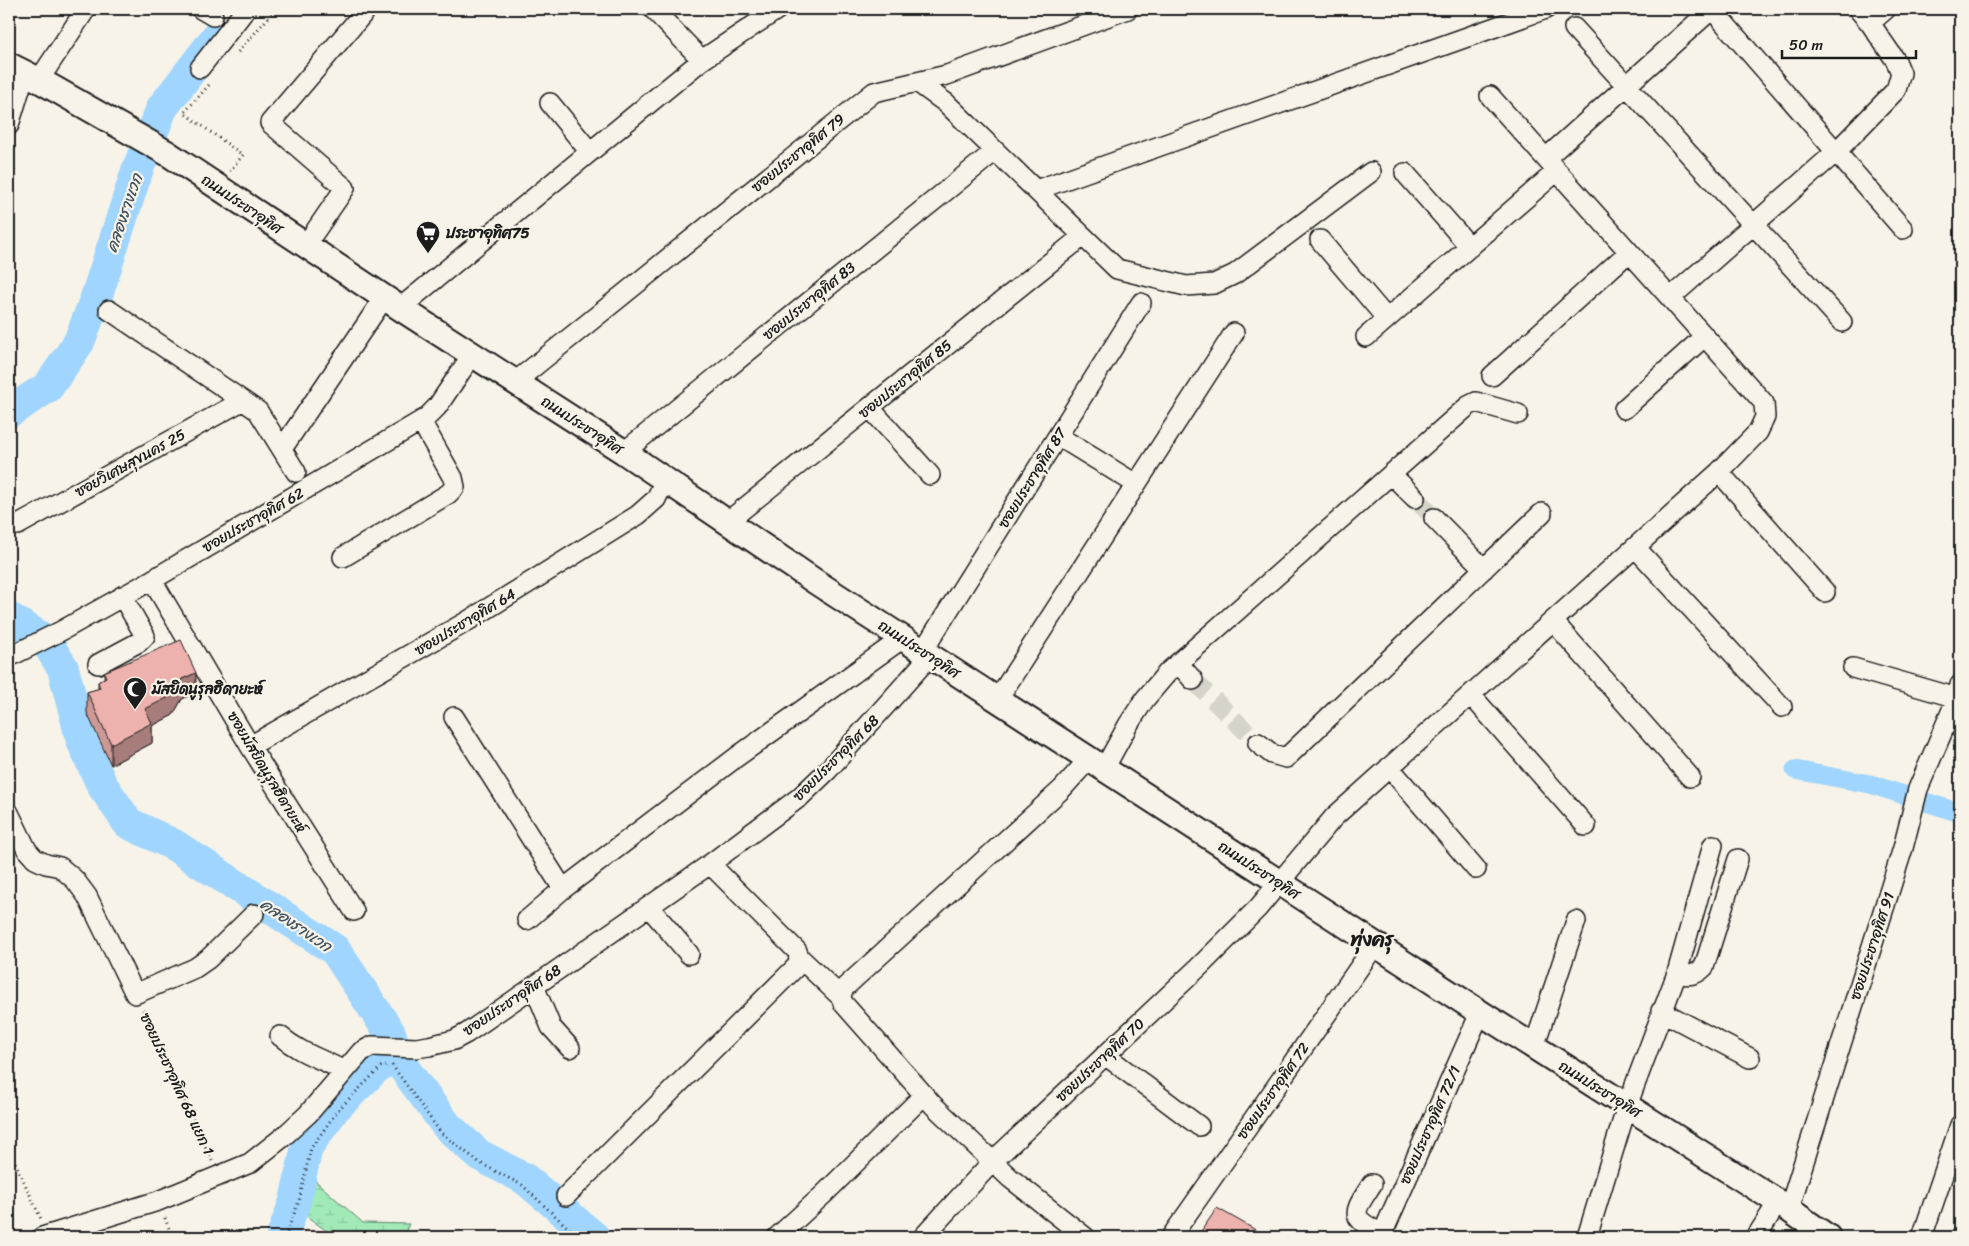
<svg xmlns="http://www.w3.org/2000/svg" width="1969" height="1246" font-family="Sriracha,'Playpen Sans Thai',sans-serif">
	<defs>
		<pattern id="wetland-marsh" width="20" height="14" patternUnits="userSpaceOnUse" patternTransform="scale(1.25)"><rect width="20" height="14" fill="#a1eab8"/><path d="M1 5h8M5 5V1M11 12h8M15 12V8" fill="none" stroke="#8ac89e"/></pattern>
	</defs>
	<rect width="100%" height="100%" fill="#f7f3e8"/>
	<filter id="ink" filterUnits="userSpaceOnUse"><feTurbulence type="fractalNoise" baseFrequency=".02" numOctaves="2"/><feDisplacementMap in="SourceGraphic" scale="10" xChannelSelector="R" yChannelSelector="G"/><feConvolveMatrix kernelMatrix="1 2 1 2 8 2 1 2 1" color-interpolation-filters="sRGB"/></filter>
	<g filter="url(#ink)">
		<path fill="url(#wetland-marsh)" stroke="#5e836a" d="M311,1177l52,46 46,1 -6,13h-68l-37,-27z"/>
		<g fill="none" stroke-linecap="round" stroke-linejoin="round">
			<path stroke="#9fd5fe" stroke-width="19" d="M1795,770l75,14 90,29"/>
			<path stroke="#9fd5fe" stroke-width="32" d="M9,412l39,-25 31,-45 18,-47 40,-124 25,-63 57,-74
				M9,618l36,22 18,28 19,73 20,44 26,38 46,22 161,105 55,83 7,26 50,67 32,29 46,24 69,58
				M282,1237l13,-36 12,-54 28,-39 45,-44 17,-5"/>
			<path stroke="#d6d3c9" stroke-width="19" stroke-dasharray="19 9" stroke-linecap="butt" d="M1415,498l19,20
				M1193,680l65,63"/>
			<defs>
				<path id="minor" d="M201,9l12,7
					M653,9l49,51
					M1712,9l191,220
					M1870,23l16,-14
					M1574,28l268,294
					M200,68l46,-59
					M39,80l47,-71
					M917,82l29,21 171,166 69,17 28,-2 21,-10 136,-102
					M550,103l40,49
					M9,125l16,-52
					M1546,158l166,-149
					M1405,173l65,74
					M1036,190l510,-181
					M1320,240l67,79
					M305,246l40,-58 -75,-65 97,-114
					M1670,298l166,-146 60,-62 5,-17 -5,-12 -26,-38 -12,-14
					M400,308l302,-248 76,-51
					M109,310l149,101 38,61
					M1366,337l191,-166
					M1492,376l137,-124
					M515,382l359,-290 73,-17 181,-66
					M870,408l60,67
					M1624,409l81,-73
					M1058,436l78,48
					M282,449l102,-151
					M624,452l371,-301
					M1719,472l106,120
					M1392,475l23,23
					M1434,518l50,51
					M727,522l356,-286
					M18,525l224,-124
					M1635,547l147,160
					M343,557l105,-63 7,-7 -2,-9 -32,-57
					M152,580l98,166 104,165
					M1553,621l137,156
					M923,651l218,-348
					M9,657l52,-26 91,-51 274,-162 11,-11 35,-52
					M1178,663l15,17
					M98,664l41,-22 6,-6 -23,-40
					M1853,668l104,30
					M1471,695l115,131
					M997,700l237,-367
					M454,717l109,172
					M1258,743l14,11 14,4 256,-245
					M250,746l216,-124 172,-107 18,-16 9,-19
					M1389,767l87,102
					M1104,769l24,-44 17,-26 23,-27 300,-266 8,-4 42,12
					M9,813l18,37 8,9 11,5 14,3 15,13 12,16 48,98 60,-26 13,-9 46,-45
					M649,907l40,47
					M527,920l36,-31 175,-133 165,-118
					M799,957l42,40
					M1677,973c12,3 18,3 27,-6l34,-108
					M534,986l17,41 19,21
					M1661,1011l89,47
					M280,1036c22,18 40,22 64,35
					M1534,1047l42,-126
					M1105,1055l94,71
					M1372,1184c-19,30 -24,32 10,50
					M566,1196l232,-231 1,-8 -2,-6 -87,-87
					M1789,1209l114,-361 15,-59 39,-91 3,-13
					M42,1237l116,-36 92,-38 33,-26 25,-23 53,-62 11,-6 44,2 13,-2 25,-6 13,-7 243,-169 90,-67 28,-27 102,-114
					M777,1237l47,-43 100,-99
					M923,1237l70,-76 208,-196 57,-57 76,-91 385,-345 39,-40 7,-15 -1,-14 -274,-307
					M1085,1237l-75,-59 -77,-73 -90,-102 -2,-6 2,-8 219,-200 27,-30
					M1171,1237l204,-292
					M1381,1237l99,-224
					M1587,1237l40,-131 50,-133 36,-128
					M1756,1237l22,-35
					M1922,1237l38,-112"/>
				<path id="major" d="M9,65l30,15 128,73 233,155 224,144 192,130 668,433 294,187 50,35"/>
			</defs>
			<use href="#minor" stroke="#1c1c1c" stroke-width="22"/>
			<use href="#major" stroke="#1c1c1c" stroke-width="28"/>
			<path stroke="#1c1c1c" stroke-width="3" stroke-dasharray="1 4" stroke-linecap="butt" d="M238,52l38,-43
				M209,85l-25,28 59,42 -13,16
				M143,1010l69,151
				M392,1065l49,68 39,30 42,22 56,52
				M9,1149l32,70
				M165,1218l7,19
				M285,1237l14,-36 12,-53 27,-38 43,-43 5,-1"/>
			<use href="#minor" stroke="#f7f3e8" stroke-width="19"/>
			<use href="#major" stroke="#f7f3e8" stroke-width="24"/>
		</g>
		<path fill="#cc9996" stroke="#1c1c1c" d="M104,672l92,21 -14,6 -9,16 -21,11v17l-41,22 -24,-52v-21l11,-3v-7l6,-4z"/>
		<path fill="#a67d7a" stroke="#1c1c1c" d="M196,673v20l-14,6 -9,16 -21,11v17l-41,22v-21l34,-35 37,-30z"/>
		<path fill="#edb2ae" stroke="#1c1c1c" d="M181,640l15,33 -14,6 -9,16 -28,14 7,14 -41,21 -24,-52 13,-4 -2,-6 8,-5 -2,-5z
			M1217,1208l51,29h-71z"/>
	</g>
	<defs>
		<symbol id="supermarket-pin" viewBox="-11 -11 22 30"><path d="M0 17L-7.5 6A9.5 9.5 0 1 1 7.5 6Z" fill="#1c1c1c" stroke="#f7f3e8"/><path d="M-6-5.5h2.5l.6 2H6L4.5 2H-2.5L-4.4-4H-6ZM-1.5 3.2a1.3 1.3 0 1 0 .1 0ZM3 3.2a1.3 1.3 0 1 0 .1 0Z" fill="#fff"/></symbol>
		<symbol id="mosque-pin" viewBox="-11 -11 22 30"><path d="M0 17L-7.5 6A9.5 9.5 0 1 1 7.5 6Z" fill="#1c1c1c" stroke="#f7f3e8"/><path d="M3.5-4.9A6 6 0 1 0 3.5 4.9A5 5 0 1 1 3.5-4.9Z" fill="#fff"/></symbol>
	</defs>
	<g fill-rule="evenodd">
		<use href="#supermarket-pin" x="414" y="219" width="28" height="38"/>
		<use href="#mosque-pin" x="121" y="675" width="28" height="38"/>
	</g>
	<g text-anchor="middle" dominant-baseline="central" stroke-width="4.5" stroke-linejoin="round" paint-order="stroke">
		<g font-size="15" fill="#1c1c1c" stroke="#f7f3e8">
			<text transform="translate(798 153) rotate(-39)">ซอยประชาอุทิศ 79</text>
			<text transform="translate(242 204) rotate(34)">ถนนประชาอุทิศ</text>
			<text transform="translate(809 301) rotate(-39)">ซอยประชาอุทิศ 83</text>
			<text transform="translate(905 379) rotate(-39)">ซอยประชาอุทิศ 85</text>
			<text transform="translate(582 425) rotate(33)">ถนนประชาอุทิศ</text>
			<text transform="translate(130 463) rotate(-29)">ซอยวิเศษสุขนคร 25</text>
			<text transform="translate(1032 478) rotate(-58)">ซอยประชาอุทิศ 87</text>
			<text transform="translate(253 520) rotate(-30)">ซอยประชาอุทิศ 62</text>
			<text transform="translate(465 622) rotate(-31)">ซอยประชาอุทิศ 64</text>
			<text transform="translate(919 649) rotate(33)">ถนนประชาอุทิศ</text>
			<text transform="translate(836 758) rotate(-45)">ซอยประชาอุทิศ 68</text>
			<text transform="translate(267 772) rotate(59)">ซอยมัสยิดนูรุลฮิดายะห์</text>
			<text transform="translate(1259 870) rotate(33)">ถนนประชาอุทิศ</text>
			<text transform="translate(1872 946) rotate(-72)">ซอยประชาอุทิศ 91</text>
			<text transform="translate(512 1000) rotate(-34)">ซอยประชาอุทิศ 68</text>
			<text transform="translate(1100 1060) rotate(-43)">ซอยประชาอุทิศ 70</text>
			<text transform="translate(177 1084) rotate(65)">ซอยประชาอุทิศ 68 แยก 1</text>
			<text transform="translate(1600 1089) rotate(32)">ถนนประชาอุทิศ</text>
			<text transform="translate(1273 1091) rotate(-55)">ซอยประชาอุทิศ 72</text>
			<text transform="translate(1430 1125) rotate(-66)">ซอยประชาอุทิศ 72/1</text>
		</g>
		<g font-size="15" font-weight="bold" fill="#1c1c1c" stroke="#f7f3e8" text-anchor="start">
			<text x="446" y="233">ประชาอุทิศ75</text>
			<text x="152" y="689">มัสยิดนูรุลฮิดายะห์</text>
		</g>
		<g font-size="16" font-style="italic" fill="#435460" stroke="#f7f3e8">
			<text transform="translate(124 213) rotate(-71)">คลองรางเวก</text>
			<text transform="translate(296 925) rotate(34)">คลองรางเวก</text>
		</g>
		<g font-size="20" font-weight="bold" fill="#1c1c1c" stroke="#f7f3e8">
			<text x="1372" y="939">ทุ่งครุ</text>
		</g>
	</g>
	<rect width="1969" height="1246" fill="none" stroke="#f7f3e8" stroke-width="30"/>
	<rect x="15" y="15" width="1939" height="1216" fill="none" stroke="#1c1c1c" stroke-width="2" filter="url(#ink)"/>
	<path d="M1782 50v8h134v-8" fill="none" stroke="#1c1c1c" stroke-width="2.5"/>
	<text x="1789" y="50" font-size="15" fill="#1c1c1c" stroke="#f7f3e8" stroke-width="4" paint-order="stroke">50 m</text>
</svg>
